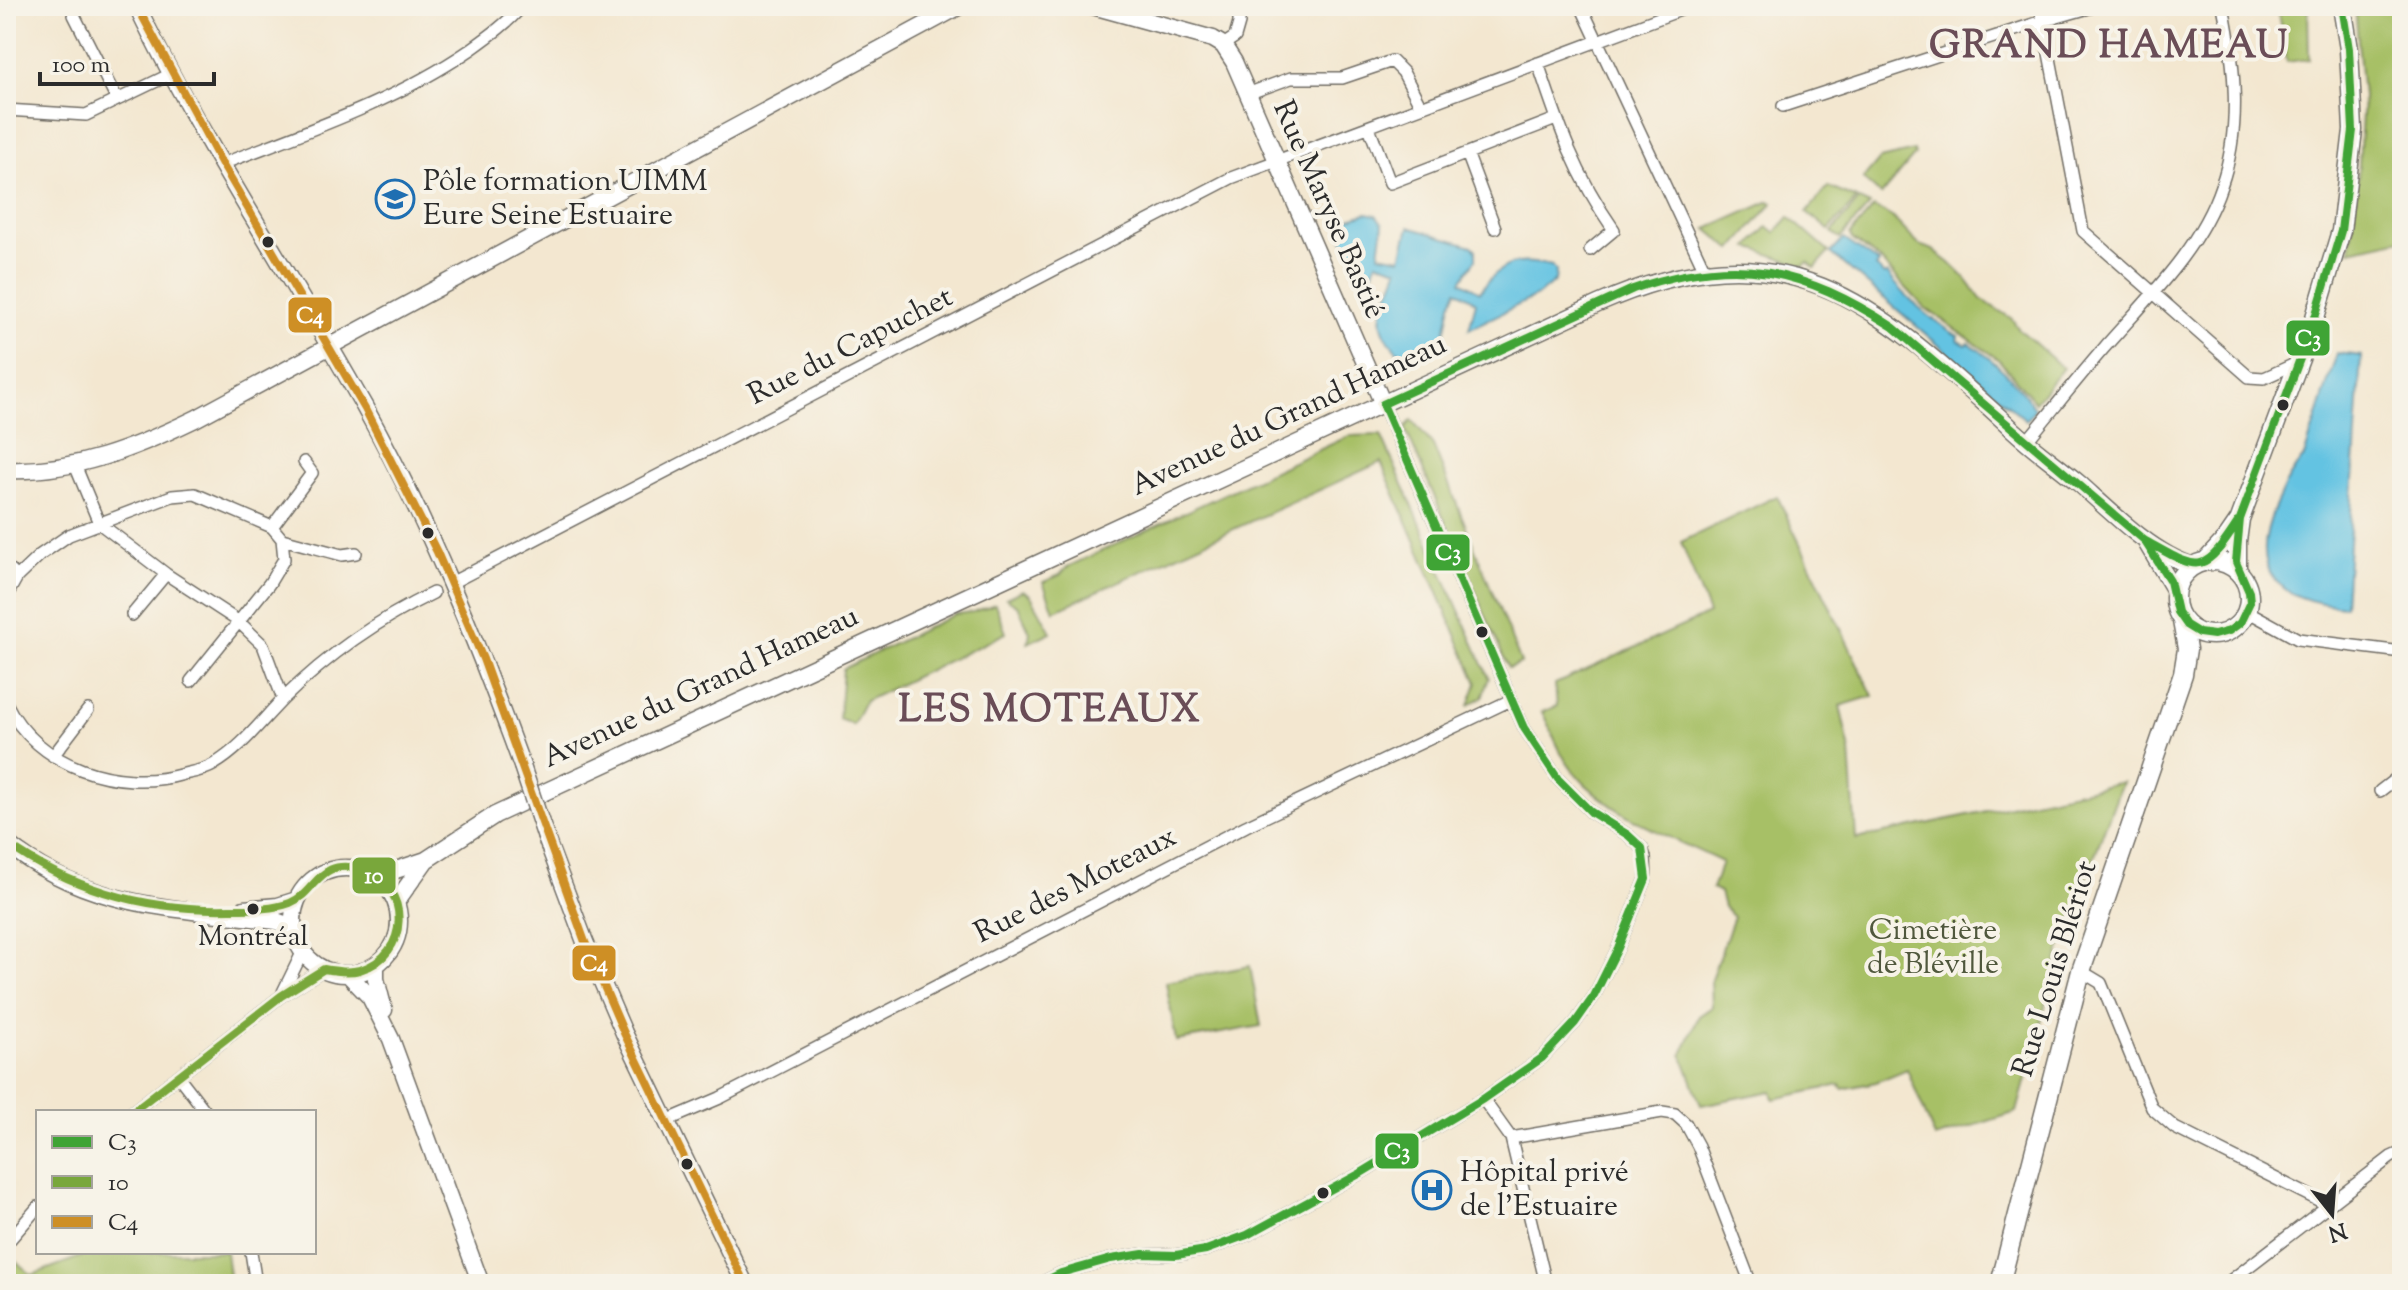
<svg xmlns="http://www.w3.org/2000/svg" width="2408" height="1290" font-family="'Sorts Mill Goudy',serif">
	<rect width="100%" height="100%" fill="#f7f3e8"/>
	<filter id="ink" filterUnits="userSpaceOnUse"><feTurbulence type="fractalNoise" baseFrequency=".0125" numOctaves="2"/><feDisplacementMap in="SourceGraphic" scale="16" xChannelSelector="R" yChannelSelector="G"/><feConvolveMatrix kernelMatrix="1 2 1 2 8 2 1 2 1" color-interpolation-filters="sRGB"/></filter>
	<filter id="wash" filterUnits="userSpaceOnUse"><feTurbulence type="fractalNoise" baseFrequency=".006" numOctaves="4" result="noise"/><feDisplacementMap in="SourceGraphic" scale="32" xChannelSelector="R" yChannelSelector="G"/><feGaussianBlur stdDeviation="1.8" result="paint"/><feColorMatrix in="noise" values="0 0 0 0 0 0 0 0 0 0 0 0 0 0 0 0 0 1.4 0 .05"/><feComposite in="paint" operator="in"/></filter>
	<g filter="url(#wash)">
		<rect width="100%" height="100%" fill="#f3e7d0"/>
		<path fill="#a7c066" stroke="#697648" stroke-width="2" d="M2355,6h47v233l-52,11 9,-84 4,-69z
			M2308,8l1,51 -22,3 -9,-49z
			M1914,151l1,4 -34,40 -18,-16 17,-20z
			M1828,187l29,12 -28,31 -22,-18z
			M1859,200l11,5 -30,34 -8,-7z
			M1770,201l3,2 -41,47 -25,-21z
			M1874,207l18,10 27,28 14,5 17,13 15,15 16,21 31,20 6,9 45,40 -28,34 -36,-42 -75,-53 -45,-48 -27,-20 -2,-4z
			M1789,217l40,35 -14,16 -7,-6 -5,4 -54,-19 18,-20 8,6z
			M1412,420l21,25 88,218 -13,5 -103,-240z
			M1381,435l108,243 -7,19 -13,8 8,-22 -96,-221 -327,149 -11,-29 17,-7 7,-8 282,-131z
			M1777,496l96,200 -33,10 10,45 6,88 266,-57 -59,158 -46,172 -82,26 -28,-69 -31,13 -34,7 -2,-4 -66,14 -2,-8 -71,14 -19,-51 17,-38 13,-9 -1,-28 23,-62 -10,-10 -4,-15 -8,-4 10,-26c-51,-25 -110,-45 -148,-90 -14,-16 -22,-41 -32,-60l15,-6 -2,-22 154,-70 -28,-72z
			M1023,590l8,6 20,36 -23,11 2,-11 -12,-26 -12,-8z
			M995,604l11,29 -141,68 -12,24 -14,-6 4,-50 112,-55 18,-2z
			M1250,966l11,60 -85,15 -10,-59z
			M93,1252h133l4,32h-224v-20l6,-6 20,17z"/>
		<path fill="#63c3e2" stroke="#477786" stroke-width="2" d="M1367,213l9,2 7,9 -4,30 22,4 8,-31 63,19 4,4v9l-15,22 19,11c21,-31 38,-34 72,-26l4,5 -1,10 -18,15 -68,33 7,-27 -19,-12 -6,14 -7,34 -33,15 -14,-2c-31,-34 -8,-49 1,-82l-21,-7 -6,14 -8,6 -25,-55 1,-6z
			M1844,239l35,24 -3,4 8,8 3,-2c20,26 43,46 71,63l-1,4 9,5 3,-2c27,18 48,39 66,66l-9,11 -195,-167z
			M2337,353l24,3 -16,250c-66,-5 -99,-33 -69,-101 8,-18 14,-33 28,-48z"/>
	</g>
	<g filter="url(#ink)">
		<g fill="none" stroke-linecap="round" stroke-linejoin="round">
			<defs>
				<path id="street" d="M74,6v9l43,85
					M1581,6l124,265
					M2040,6l43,225 166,146 15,1 33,-15
					M1223,45l12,-8 4,-14v-17
					M1538,63c21,64 37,111 76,167l-24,20
					M1247,94l44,-16h51l50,-17 11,11 18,35
					M1783,106l260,-85 53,-15
					M6,110l80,5 85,-41
					M1369,127l21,56 166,-64
					M1467,153l28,75
					M222,164c85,-33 172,-62 248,-114 18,-13 38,-27 52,-44
					M2026,442c26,-31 51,-63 78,-94 42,-48 96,-99 117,-162 21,-58 14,-121 2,-180
					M75,465l24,58 67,51 72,47 25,24 20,54
					M272,527l40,-54 -8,-11
					M282,539l60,16 14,-2
					M6,566l11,11
					M451,583l780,-405 460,-172
					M6,597l11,-20 23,-22 29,-20 103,-39 23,-2 77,33 10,12 2,20 -15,25 -78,97
					M2247,611l51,28 104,13
					M132,615l34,-41
					M6,703c31,64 112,90 178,71 9,-2 21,-4 29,-9 29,-17 48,-44 71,-67 44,-43 93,-78 149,-105
					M53,756l35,-46
					M2380,791l22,-17
					M2081,971l20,12 51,125 23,20 153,77
					M283,992l20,-41
					M179,1077l27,35
					M1483,1099l28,39 35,146
					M132,1112l149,-116 43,-27
					M666,1121l54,-23 526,-272 265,-126
					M1511,1138l151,-26 13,2 11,10 12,22 53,138
					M6,1244l32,-37
					M251,1252l5,32
					M1039,1284l22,-11 50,-14 32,-5 33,1 30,-5 41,-15 114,-62 122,-74 59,-41 33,-35 19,-27 24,-48 28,-69 -1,-22 -3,-9 -14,-13 -37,-23 -33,-33 -34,-51 -141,-324
					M2226,1284l165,-127 11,-5"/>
				<path id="secondary" d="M137,6c66,138 152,266 227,400 64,115 113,236 158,360
					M1093,6l120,33 10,6 11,17 149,342
					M6,470c68,3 129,-22 189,-51l765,-413
					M2147,544l28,47
					M546,838l39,104 39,91 121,251
					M6,843c83,67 170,64 270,78l17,6
					M293 921a53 53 0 1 1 106 0a53 53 0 1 1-106 0Z
					M369,873l27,-3 30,-10 69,-45 1103,-511c186,-83 275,-3 408,119 23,23 50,41 75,62 30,27 73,70 113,81
					M396,902l30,-42
					M244,909l34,-3 19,-6
					M376,965v14l8,31
					M348,974l22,23 21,42 90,245"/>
				<path id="primary" d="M2175 598a37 37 0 1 1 74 0a37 37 0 1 1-74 0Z
					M2206,561l22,-24 11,-16
					M2237,570v-29l3,-22 73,-195 28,-93 12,-101 -4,-81 -7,-43
					M2000,1284l81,-313 102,-297 4,-25 -5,-28"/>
			</defs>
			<use href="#street" stroke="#716d65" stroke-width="14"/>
			<use href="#secondary" stroke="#716d65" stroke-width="19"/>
			<use href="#primary" stroke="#716d65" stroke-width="21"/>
			<use href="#street" stroke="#fff" stroke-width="11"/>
			<use href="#secondary" stroke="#fff" stroke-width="16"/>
			<use href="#primary" stroke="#fff" stroke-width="18"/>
			<defs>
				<path id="secondary-bridge" d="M522,766l24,72"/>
			</defs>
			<use href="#secondary-bridge" stroke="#716d65" stroke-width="19" stroke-linecap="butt"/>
			<use href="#secondary-bridge" stroke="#fff" stroke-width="16"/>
			<defs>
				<path id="bus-1" d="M2144,540l26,41 7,31 9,13 13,8 15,2 15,-4 11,-8 10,-21 -1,-10 -13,-30 4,-43 73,-195 28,-93 12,-101 -4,-81 -7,-43
					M1039,1284l22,-11 50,-14 32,-5 33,1 30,-5 41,-15 114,-62 122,-74 59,-41 33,-35 19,-27 24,-48 28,-69 -4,-31 -14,-13 -37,-23 -33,-33 -34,-51 -141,-324 250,-115c103,-36 170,-20 260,38l251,213c56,31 58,38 96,-21"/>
				<path id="bus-2" d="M6,843c67,48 141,68 224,66 19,0 41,1 60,-6 28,-11 27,-47 73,-33 49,16 47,86 -3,100 -12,3 -24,1 -36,-1l-43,27 -149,116"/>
				<path id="bus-3" d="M137,6l85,158 143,245 72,143 46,107 102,283 39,91 121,251"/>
			</defs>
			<use href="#bus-1" stroke="#f7f3e8" stroke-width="14"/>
			<use href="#bus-2" stroke="#f7f3e8" stroke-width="14"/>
			<use href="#bus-3" stroke="#f7f3e8" stroke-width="14"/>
			<use href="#bus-1" stroke="#3fa435" stroke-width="8"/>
			<use href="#bus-2" stroke="#79a73b" stroke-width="8"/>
			<use href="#bus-3" stroke="#ce8f25" stroke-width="8"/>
		</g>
	</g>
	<defs>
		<symbol id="school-ring" viewBox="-11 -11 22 22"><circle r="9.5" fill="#f7f3e8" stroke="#1f6fb2" stroke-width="1.5"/><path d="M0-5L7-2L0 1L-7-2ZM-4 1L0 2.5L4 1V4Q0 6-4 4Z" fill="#1f6fb2"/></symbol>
		<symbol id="hospital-ring" viewBox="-11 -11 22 22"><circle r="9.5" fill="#f7f3e8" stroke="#1f6fb2" stroke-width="1.5"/><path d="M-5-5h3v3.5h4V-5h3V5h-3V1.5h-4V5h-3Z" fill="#1f6fb2"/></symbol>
	</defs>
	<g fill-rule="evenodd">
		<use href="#school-ring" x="373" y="177" width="44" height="44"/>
		<use href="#hospital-ring" x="1410" y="1168" width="44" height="44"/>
	</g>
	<g fill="#2b2b2b" stroke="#f7f3e8" stroke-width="3">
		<circle cx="268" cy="242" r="7"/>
		<circle cx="2283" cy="405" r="7"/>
		<circle cx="428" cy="533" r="7"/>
		<circle cx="1482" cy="632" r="7"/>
		<circle cx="253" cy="909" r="7"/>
		<circle cx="687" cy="1164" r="7"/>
		<circle cx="1323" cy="1193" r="7"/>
	</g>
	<g text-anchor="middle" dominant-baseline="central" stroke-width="8" stroke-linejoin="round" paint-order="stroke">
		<g font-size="28" fill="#2b2b2b" stroke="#f7f3e8">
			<text x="253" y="938">Montréal</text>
		</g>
		<g font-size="30" fill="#2b2b2b" stroke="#f7f3e8" text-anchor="start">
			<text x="423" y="182">Pôle formation UIMM<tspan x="423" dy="34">Eure Seine Estuaire</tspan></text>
			<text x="1460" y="1173">Hôpital privé<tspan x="1460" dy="34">de l'Estuaire</tspan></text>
		</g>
		<g font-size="30" fill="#2b2b2b" stroke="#f7f3e8">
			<text transform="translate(1328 210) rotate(66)">Rue Maryse Bastié</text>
			<text transform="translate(851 347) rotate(-27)">Rue du Capuchet</text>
			<text transform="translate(1289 416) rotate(-25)">Avenue du Grand Hameau</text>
			<text transform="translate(701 688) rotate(-25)">Avenue du Grand Hameau</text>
			<text transform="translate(1076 886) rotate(-27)">Rue des Moteaux</text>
			<text transform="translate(2056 969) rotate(-73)">Rue Louis Blériot</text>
		</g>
		<g font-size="30" fill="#50583d" stroke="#f7f3e8">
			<text x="1933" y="931">Cimetière<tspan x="1933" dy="34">de Bléville</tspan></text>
		</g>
		<g font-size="38" font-weight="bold" letter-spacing="2" fill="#6a4d57" stroke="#f7f3e8">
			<text x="2109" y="48">GRAND HAMEAU</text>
			<text x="1050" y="712">LES MOTEAUX</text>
		</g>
	</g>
	<g stroke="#f7f3e8" stroke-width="3">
		<rect x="287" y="296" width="46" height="38" rx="8" fill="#ce8f25"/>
		<rect x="2285" y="319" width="46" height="38" rx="8" fill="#3fa435"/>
		<rect x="1425" y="533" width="46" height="39" rx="8" fill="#3fa435"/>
		<rect x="351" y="856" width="46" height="39" rx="8" fill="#79a73b"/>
		<rect x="571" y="944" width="46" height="38" rx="8" fill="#ce8f25"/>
		<rect x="1374" y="1132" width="46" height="38" rx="8" fill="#3fa435"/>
	</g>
	<g font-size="22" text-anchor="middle" font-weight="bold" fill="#fff">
		<text x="310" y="323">C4</text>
		<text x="2308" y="346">C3</text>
		<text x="1448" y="560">C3</text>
		<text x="374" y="883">10</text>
		<text x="594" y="971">C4</text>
		<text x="1397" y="1159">C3</text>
	</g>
	<rect width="2408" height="1290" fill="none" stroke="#f7f3e8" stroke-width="32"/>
	<rect x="36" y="1110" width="280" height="144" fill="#f7f3e8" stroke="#a5a39c" stroke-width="2"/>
	<rect x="52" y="1136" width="40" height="12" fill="#3fa435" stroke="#a5a39c" stroke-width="2"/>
	<text x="108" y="1150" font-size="24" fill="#2b2b2b">C3</text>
	<rect x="52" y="1176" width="40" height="12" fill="#79a73b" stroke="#a5a39c" stroke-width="2"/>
	<text x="108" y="1190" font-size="24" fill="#2b2b2b">10</text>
	<rect x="52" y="1216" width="40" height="12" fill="#ce8f25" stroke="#a5a39c" stroke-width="2"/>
	<text x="108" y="1230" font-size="24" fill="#2b2b2b">C4</text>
	<g transform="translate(2332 1214) rotate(163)" stroke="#f7f3e8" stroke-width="6" paint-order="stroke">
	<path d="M0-6L14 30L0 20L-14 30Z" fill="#2b2b2b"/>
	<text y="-12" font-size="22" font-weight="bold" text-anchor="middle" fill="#2b2b2b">N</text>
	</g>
	<path d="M40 72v12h174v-12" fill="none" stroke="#2b2b2b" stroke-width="4"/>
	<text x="52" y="72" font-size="24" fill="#2b2b2b" stroke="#f7f3e8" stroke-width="6" paint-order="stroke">100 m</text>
</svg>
